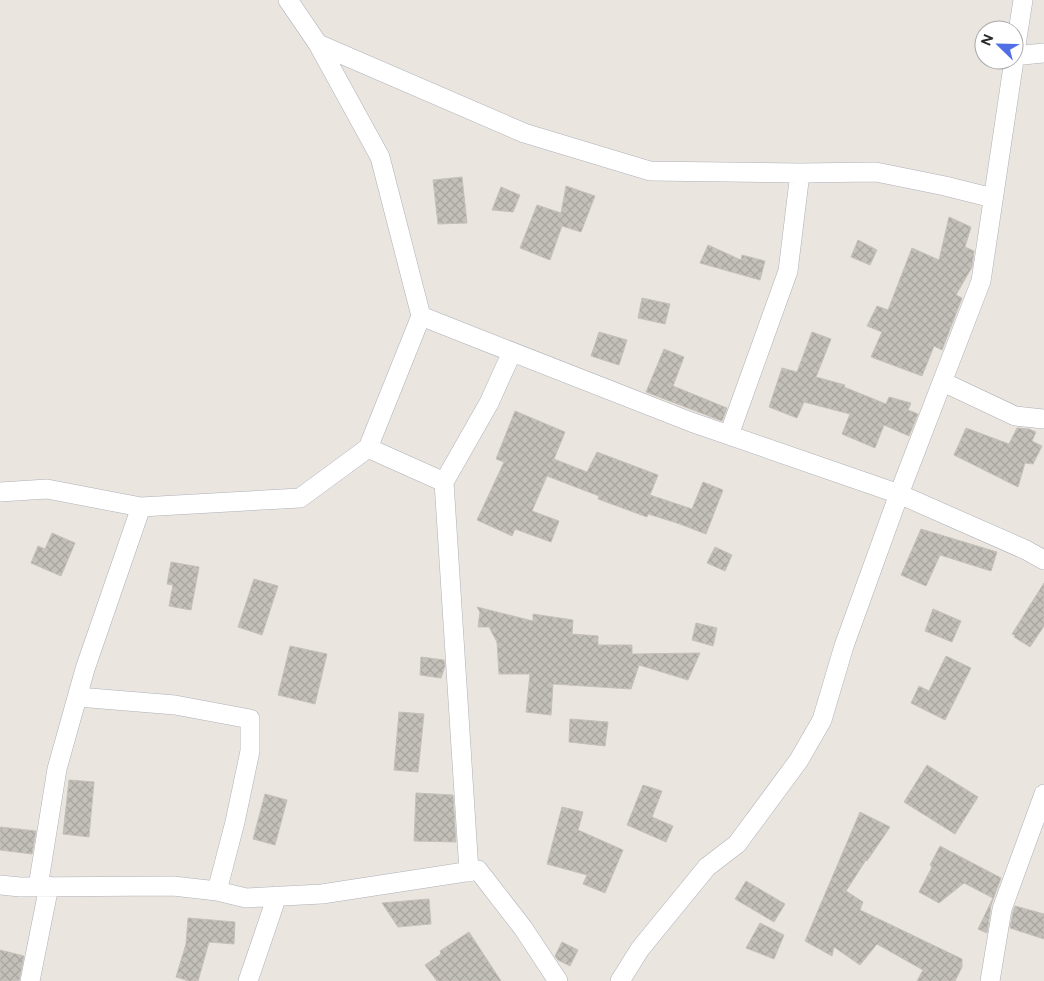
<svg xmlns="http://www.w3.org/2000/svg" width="1044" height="981" font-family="Figtree,sans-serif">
	<defs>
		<pattern id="building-cross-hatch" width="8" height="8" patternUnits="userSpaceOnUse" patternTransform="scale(1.25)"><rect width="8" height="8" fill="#c3bfb9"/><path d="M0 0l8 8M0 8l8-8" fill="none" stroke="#a8a49f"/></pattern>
	</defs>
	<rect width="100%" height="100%" fill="#eae5de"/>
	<path fill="url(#building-cross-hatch)" stroke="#c6c1b8" d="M462,177l5,46 -29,1 -5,-44z
		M566,186l29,10 -14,36 -19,-6 -12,34 -30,-12 17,-43 24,8z
		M501,187l19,8 -7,17 -21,-2z
		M949,217l22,10 -6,20 9,4 -2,16 -16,28 6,3 -20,52 -8,-4 -12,30 -51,-19 11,-25 -15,-6 10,-20 11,4 24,-62 27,12z
		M858,240l19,10 -7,15 -19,-8z
		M708,245l33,15 1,-5 23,6 -5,19 -60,-17z
		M642,298l28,6 -5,20 -27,-6z
		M599,332l28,8 -8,25 -28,-9z
		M812,332l19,7 -15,38 29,8 -1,2 42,17 3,-7 22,6 -3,7 10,4 -9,22 -25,-11 -9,23 -33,-14 8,-20 -46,-12 -7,16 -28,-11 13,-39 15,4z
		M664,349l20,8 -11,29 54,22 -5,13 -76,-29z
		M515,411l50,21 -11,27 33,13 10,-20 61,23 -8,20 42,14 11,-27 20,8 -17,44 -29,-11 -29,-9 -1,3 -49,-18 1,-3 -52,-20 -15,35 27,10 -8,21 -36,-13 -3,7 -35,-16 27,-58 -8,-3z
		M966,428l43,16 8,-16 12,1 7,3 -4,9 10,5 -9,18 -8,-1 -7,24 -64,-32z
		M921,529l76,23 -6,19 -51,-16 -14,31 -25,-11z
		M52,533l23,10 -14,33 -30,-13 7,-17 7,3z
		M715,547l17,8 -7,16 -18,-8z
		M171,562l28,5 -8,43 -22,-4 4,-21 -6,-1z
		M254,579l24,7 -16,49 -24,-8z
		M1044,583v43l-14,21 -16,-10 1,-2 -3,-1z
		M477,607l56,14v-7l40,6 -1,14 26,2v9h34v9l68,-1 -12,27 -49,-15 -8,24 -78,-5 -2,31 -25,-3 4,-38h-31l-2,-32 -8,-15h-11l2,-15z
		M933,609l28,12 -9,21 -27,-11z
		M696,623l21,5 -4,18 -21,-6z
		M290,646l37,8 -12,50 -37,-9z
		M946,656l25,12 -26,52 -34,-17 8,-17 10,5z
		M421,657l23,3 1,6 -4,12 -21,-3z
		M399,712l25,2 -6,58 -24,-2z
		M570,719l38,3 -3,24 -36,-4z
		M927,765l51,32 -23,37 -51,-32z
		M69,780l25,2 -5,55 -26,-3z
		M643,785l19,6 -10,26 21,9 -7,16 -39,-17z
		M416,793l37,2 3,47 -42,-1z
		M265,794l22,6 -12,45 -22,-6z
		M562,807l21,5 -5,18 45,20 -18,43 -22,-9 4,-9 -40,-11z
		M860,812l30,15 -23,34 -1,-1 -20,31 17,11 -3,8 102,49v8l-7,14h-38l6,-11 -46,-26 -17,21 -26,-18 -2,9 -27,-15z
		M0,827l36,4 -4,23 -32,-4z
		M940,846l61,32 -10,27 -4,28 -9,-4 15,-31 -29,-15 -25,20 -20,-11 13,-25 -2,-2z
		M746,881l39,23 -11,18 -39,-23z
		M429,899l2,25 -33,3 -16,-24z
		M1015,906l29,8v25l-34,-11 3,-16z
		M188,918l47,4 -1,22 -25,-2 -11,39h-9l-13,-4 10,-33z
		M760,923l24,12 -10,24 -28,-11z
		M469,932l32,49h-64l-12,-16 16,-11 -1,-3z
		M562,942l16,8 -8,16 -12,-6 -3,-4z
		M0,950l24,6 -5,25h-19z"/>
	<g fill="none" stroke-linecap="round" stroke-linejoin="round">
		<defs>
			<path id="minor" d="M288,0l30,44 62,113 41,159 58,23 212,83 208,72 127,56 18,10
				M318,44l206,89 126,38 150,2
				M1014,56l30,-3
				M1014,58l9,-58
				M943,382l72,34 29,3
				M729,435l59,-164 12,-98 76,-1 69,14 48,12
				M368,448l53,-132
				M444,482l45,-79 23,-51
				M0,492l47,-3 94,18 159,-9 68,-50 76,34 25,390
				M78,697l97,8 75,14v32l-15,71 -18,69
				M0,885l20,2 153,-1 44,5 29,7 76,-4 156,-24 45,58 35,53
				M38,887l19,-118 28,-100 56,-162
				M30,981l19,-95
				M248,981l29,-85
				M620,981l20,-32 67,-82 30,-23 62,-84 23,-40 22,-74 55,-152 82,-213 33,-221
				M990,981l12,-72 42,-115"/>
		</defs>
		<use href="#minor" stroke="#aeb0b9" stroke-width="20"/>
		<use href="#minor" stroke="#fff" stroke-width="19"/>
	</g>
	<g transform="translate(999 45) rotate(293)"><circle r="24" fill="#ffffff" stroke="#aaaaaa"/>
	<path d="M0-4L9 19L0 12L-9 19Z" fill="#516ee5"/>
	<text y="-8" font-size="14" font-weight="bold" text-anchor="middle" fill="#2a2a2a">N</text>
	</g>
</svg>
